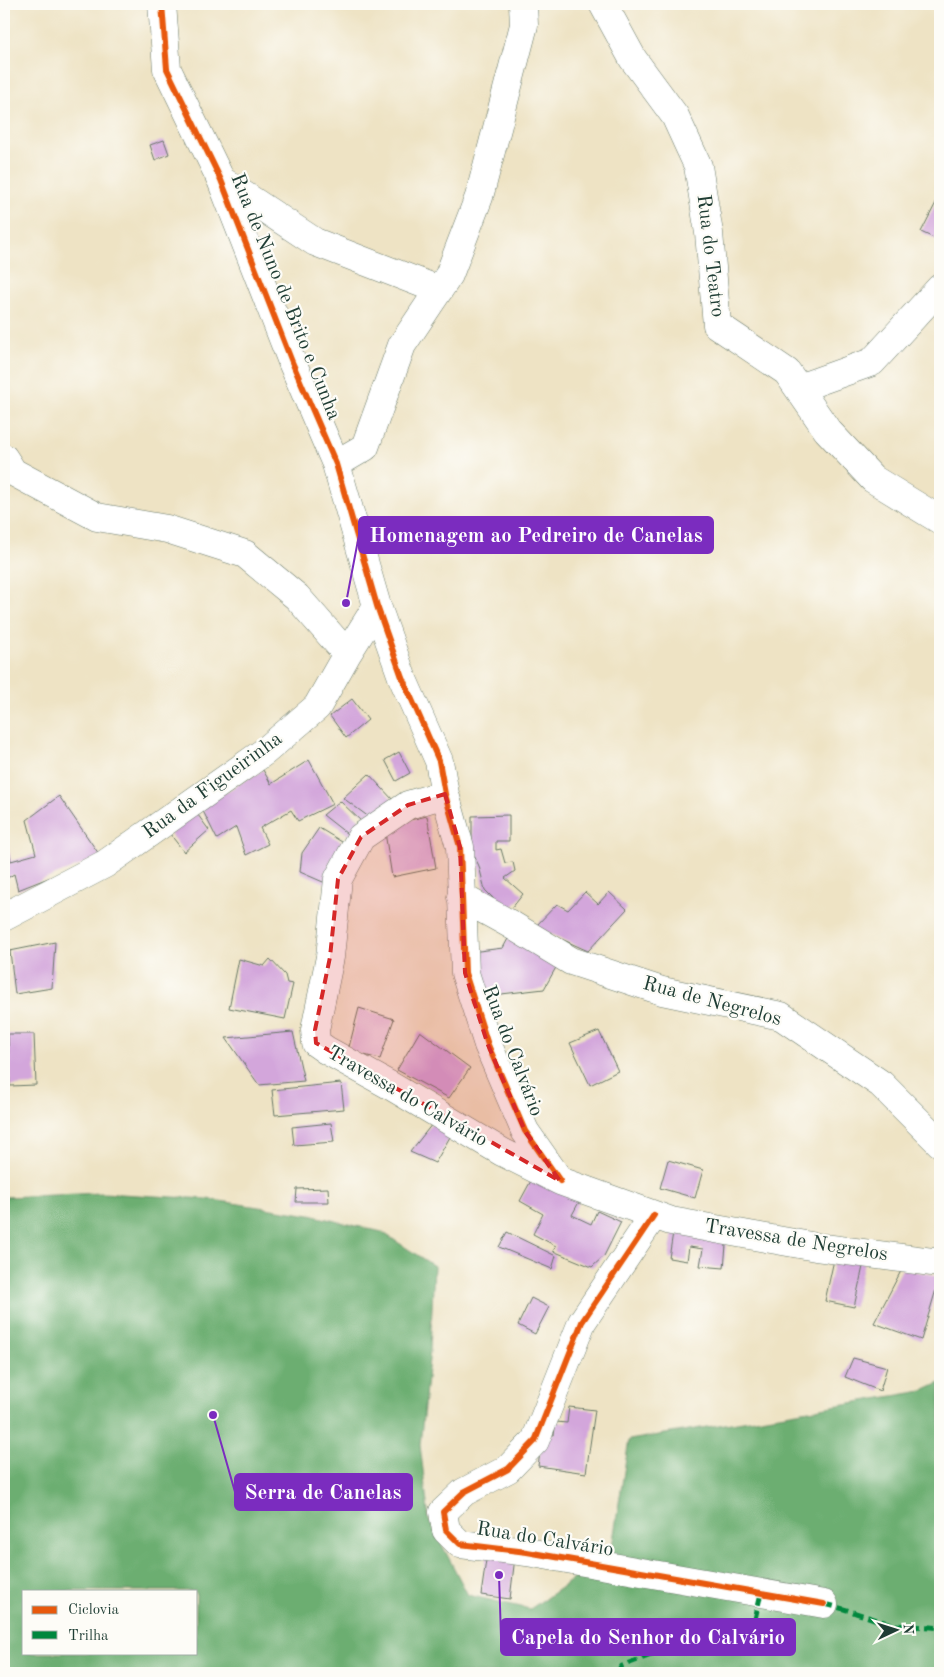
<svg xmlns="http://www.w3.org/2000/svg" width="944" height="1677" font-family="'Old Standard TT',serif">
	<rect width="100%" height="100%" fill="#fdfcf7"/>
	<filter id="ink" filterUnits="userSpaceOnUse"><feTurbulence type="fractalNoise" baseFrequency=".02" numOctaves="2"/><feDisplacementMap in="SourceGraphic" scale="10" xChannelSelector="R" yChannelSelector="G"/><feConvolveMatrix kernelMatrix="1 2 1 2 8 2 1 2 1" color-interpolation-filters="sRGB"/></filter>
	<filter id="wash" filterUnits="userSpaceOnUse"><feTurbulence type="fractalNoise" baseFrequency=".0096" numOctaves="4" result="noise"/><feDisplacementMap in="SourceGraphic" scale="20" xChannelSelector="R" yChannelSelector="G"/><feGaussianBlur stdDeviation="1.12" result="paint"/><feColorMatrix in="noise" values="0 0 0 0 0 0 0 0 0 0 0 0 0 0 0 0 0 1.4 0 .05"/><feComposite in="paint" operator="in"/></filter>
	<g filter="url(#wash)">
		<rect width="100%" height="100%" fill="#eee3c4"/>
		<path fill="#6cae71" stroke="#467652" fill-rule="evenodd" d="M103,1193l104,6 103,16 72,17 52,34 -4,84 -10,95 9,75 39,75 62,14 81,-56 18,-113 294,-49 17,-8v290h-936v-476zM24,1591h172v62h-172z"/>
		<g id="blocks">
			<path fill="#d3a6db" d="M164,140l5,14 -14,6 -5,-15z
				M940,195v46l-19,-9z
				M352,699l16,21 -22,18 -16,-22z
				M399,752l11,21 -14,8 -11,-21z
				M309,760l24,44 -35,17 -7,-11 -31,18 8,16 -22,11 -10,-28 -19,12 -16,-32 62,-37 8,14z
				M369,774l24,26 -20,20 -30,-22z
				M59,796l42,61 -83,33 -4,-16 -10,6v-42l2,-2 5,25 25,-7 -9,-34z
				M340,801l23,22 -12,14 -28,-22z
				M195,811l14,19 -25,22 -14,-18z
				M509,815v26h-13v9l5,-1 4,14 8,-1 2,9 -10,7 18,16 -15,19 -23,-23 -6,-24 -7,-15v-35z
				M427,816l9,52 -44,9 -8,-51z
				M319,828l28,17 -17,40 -30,-13 2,-19z
				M585,892l13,12 11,-12 18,17 -39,42 -53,-24 22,-23 11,6z
				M510,935l49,27 -15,27 -68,8 -5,-45 32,-4z
				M55,942l-3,46 -37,6 -5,-43z
				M239,959l25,7 6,-7 15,16 2,8 6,1 -8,35 -56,-11z
				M359,1008l35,11 -14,40 -32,-8z
				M420,1031l50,37 -21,30 -52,-28z
				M599,1031l19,40 -28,14 -20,-42z
				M293,1032l11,49 -45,4 -33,-47z
				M8,1034h26l2,51 -26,1z
				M341,1083l3,26 -69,6 -3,-25z
				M436,1119l18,11 -19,33 -25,-11z
				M331,1123l3,19 -40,3 -2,-18z
				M668,1160l35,10 -8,28 -35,-10z
				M533,1177l46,25 -7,13 19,9 6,-13 24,11 -17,34 -12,11 -39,-16 3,-5 -23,-12 10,-20 -23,-13z
				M328,1188l1,14h-33l1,-13z
				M674,1226l53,8 -3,34 -24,-2 3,-17 -14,-2 -2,14 -18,-3z
				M507,1232l49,24 -4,13 -53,-22z
				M835,1255l29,7 -10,45 -29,-6z
				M902,1269l38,7 -19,64 -47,-17z
				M531,1298l18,9 -14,27 -17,-9z
				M853,1358l34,9 -7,24 -35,-14z
				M569,1407l26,3 -9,63 -48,-7 5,-33 11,2 2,-13 11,1z
				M487,1553l28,4 -5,42 -29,-4z"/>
		</g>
	</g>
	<g filter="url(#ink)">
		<use href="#blocks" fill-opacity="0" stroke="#677766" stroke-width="1"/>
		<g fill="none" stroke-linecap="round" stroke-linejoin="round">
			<defs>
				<path id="minor" d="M162,4l5,65 54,111 71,182 44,102 41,142 25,71 37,84 6,33 15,53 5,126 23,72 37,86 35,50
					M603,4l30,55 42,57 23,50 11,67 8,92 70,47 40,58 46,49 67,41
					M221,180l94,62 124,48
					M799,388l73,-26 68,-74
					M4,458l9,14 84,45 70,12 78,25 52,43 50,57
					M336,464l29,-17 37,-102 47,-70 30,-78 45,-172 -1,-21
					M445,794l-37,11 -47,32 -23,42 -8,78 -15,73 1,13 10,7 65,36 111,66 58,29 111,40 145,26 124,16
					M461,897l49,27 61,37 91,30 119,25 100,68 59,59
					M4,917l101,-53 159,-112 53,-45 30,-53 30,-48
					M654,1215l-72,107 -47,119 -27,28 -44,23 -21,20 3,18 14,14 67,8 297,52"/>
			</defs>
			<use href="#minor" stroke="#677766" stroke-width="29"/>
			<use href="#minor" stroke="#fff" stroke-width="28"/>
			<path stroke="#00873e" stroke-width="5" stroke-dasharray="10 5" stroke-linecap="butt" d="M824,1604c25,5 48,16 73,21 14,2 29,1 43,3
				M617,1673l5,-7 37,-14 89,-27 7,-6 6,-26"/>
			<defs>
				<path id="cycleway" d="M162,4l5,65 54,111 71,182 44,102 41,142 25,71 37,84 6,33 15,53 5,126 23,72 37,86 35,50
					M654,1215l-72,107 -47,119 -27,28 -44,23 -21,20 3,18 14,14 67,8 297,52"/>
			</defs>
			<use href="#cycleway" stroke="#fdfcf7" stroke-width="9"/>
			<use href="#cycleway" stroke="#e8590c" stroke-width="6"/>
		</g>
	</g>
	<path fill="#d62828" fill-opacity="0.2" stroke="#d62828" stroke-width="4" stroke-dasharray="10 6" stroke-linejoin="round" d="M445,794l15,53 5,126 23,72 37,86 35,50 -244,-138 -1,-13 15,-73 8,-78 23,-42 47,-32z"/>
	<g text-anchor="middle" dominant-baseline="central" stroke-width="4.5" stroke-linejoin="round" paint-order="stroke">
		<g font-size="20" fill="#1f3d34" stroke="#fdfcf7">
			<text transform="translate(710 256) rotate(83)">Rua do Teatro</text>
			<text transform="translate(285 297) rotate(68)">Rua de Nuno de Brito e Cunha</text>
			<text transform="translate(213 786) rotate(-36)">Rua da Figueirinha</text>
			<text transform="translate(712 1002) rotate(15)">Rua de Negrelos</text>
			<text transform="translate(512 1051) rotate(69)">Rua do Calvário</text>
			<text transform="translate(407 1097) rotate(30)">Travessa do Calvário</text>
			<text transform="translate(796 1241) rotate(9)">Travessa de Negrelos</text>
			<text transform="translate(545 1540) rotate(9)">Rua do Calvário</text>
		</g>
	</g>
	<path fill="none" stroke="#7b2cbf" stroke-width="2" d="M346 603L359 535M213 1415L235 1492M499 1575L501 1637"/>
	<g fill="#7b2cbf" stroke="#fdfcf7" stroke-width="2">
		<circle cx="346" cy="603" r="5"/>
		<circle cx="213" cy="1415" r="5"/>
		<circle cx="499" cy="1575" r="5"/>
	</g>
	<g fill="#7b2cbf" stroke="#7b2cbf" stroke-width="2">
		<rect x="359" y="517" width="354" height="36" rx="5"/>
		<rect x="235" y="1474" width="177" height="36" rx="5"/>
		<rect x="501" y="1619" width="294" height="36" rx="5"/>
	</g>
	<g font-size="21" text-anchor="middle" font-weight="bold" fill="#fff">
		<text x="536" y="542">Homenagem ao Pedreiro de Canelas</text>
		<text x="323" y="1499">Serra de Canelas</text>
		<text x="648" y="1644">Capela do Senhor do Calvário</text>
	</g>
	<rect width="944" height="1677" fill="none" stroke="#fdfcf7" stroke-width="20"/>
	<rect x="22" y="1590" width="175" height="65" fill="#fdfcf7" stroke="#a4b0a9"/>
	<rect x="32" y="1606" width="25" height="8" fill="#e8590c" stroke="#a4b0a9"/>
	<text x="68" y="1614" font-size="15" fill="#1f3d34">Ciclovia</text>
	<rect x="32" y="1631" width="25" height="8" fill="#00873e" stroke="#a4b0a9"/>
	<text x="68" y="1640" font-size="15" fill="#1f3d34">Trilha</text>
	<g transform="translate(896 1630) rotate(86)" stroke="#fdfcf7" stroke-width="4" paint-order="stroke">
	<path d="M0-4L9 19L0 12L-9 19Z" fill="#1f3d34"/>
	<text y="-8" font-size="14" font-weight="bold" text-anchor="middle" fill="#1f3d34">N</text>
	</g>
</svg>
